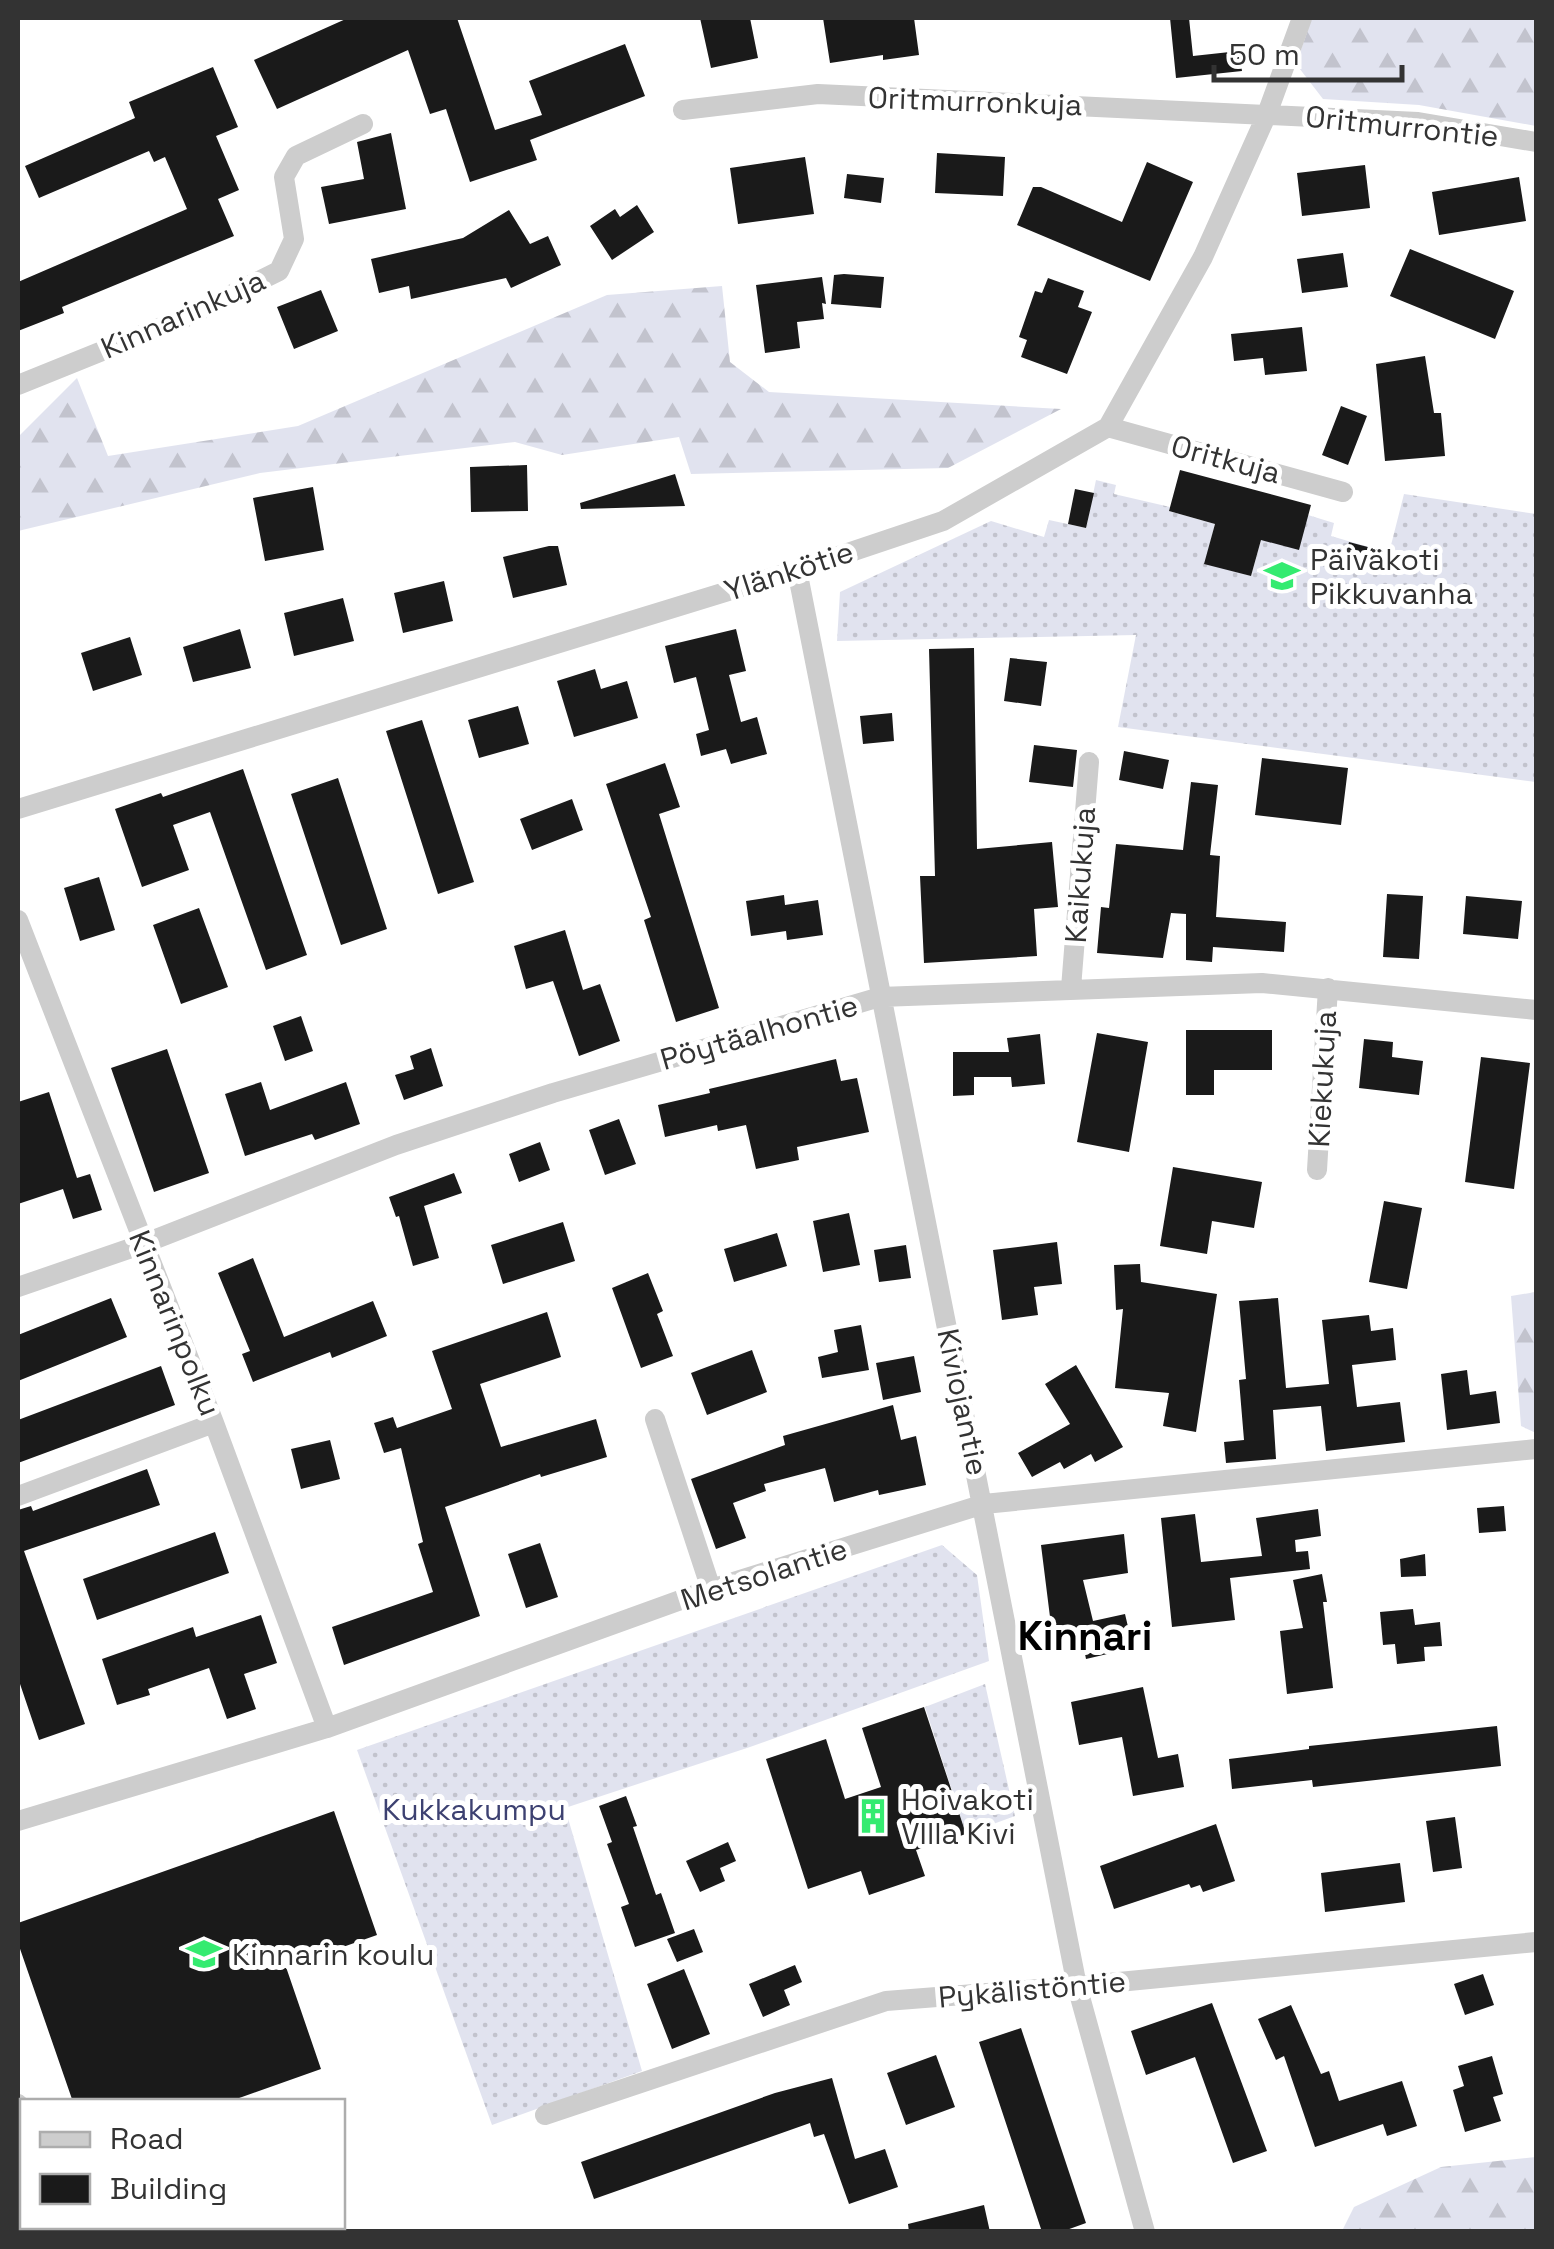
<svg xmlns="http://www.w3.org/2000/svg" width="1554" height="2249" font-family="'Space Grotesk',sans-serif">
	<defs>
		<pattern id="grass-dots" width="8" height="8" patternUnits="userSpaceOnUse" patternTransform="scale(2.5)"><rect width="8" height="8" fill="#e1e3ef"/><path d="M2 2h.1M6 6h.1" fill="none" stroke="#c2c3cd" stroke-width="1.8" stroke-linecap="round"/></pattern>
		<pattern id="forest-firs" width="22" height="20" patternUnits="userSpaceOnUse" patternTransform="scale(2.5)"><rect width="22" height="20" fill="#e1e3ef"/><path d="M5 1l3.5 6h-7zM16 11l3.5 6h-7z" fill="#c2c3cd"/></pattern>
	</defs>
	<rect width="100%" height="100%" fill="#fff"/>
	<path fill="url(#grass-dots)" d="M1096,480l20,5 -2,9 56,13 -1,4 46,13 -10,39 46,13 10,-36 47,-25 26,8 -3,13 58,17 15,-59 132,20v268l-418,-55 18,-92 -299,6 3,-49 151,-71 53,16 5,-17 37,8z
		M942,1545l35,30 12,86 -239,86 -185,61 77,263 -150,54 -135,-375z
		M985,1684l30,132 -49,18 -41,-127z"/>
	<path fill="url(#forest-firs)" d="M1312,18h224v108l-117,-21 -96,-6 -27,-35z
		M722,286l8,76 39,30 292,17 -113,59 -257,6 -12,-37 -117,18 -47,-13 -255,31 -242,58v-94l59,-59 31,78 190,-30 309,-131z
		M1536,1292v141l-15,-7 -10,-130z
		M1536,2157v74h-194l12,-24 87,-40z"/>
	<path fill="#1a1a1a" d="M348,18h109l38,112 47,-15 -13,-34 96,-37 20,52 -115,44 7,20 -67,22 -24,-73 -16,5 -22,-64 -131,59 -23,-49z
		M700,18h50l8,40 -47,10z
		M823,18h91l5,37 -36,5v-5l-53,8z
		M1170,18h19l4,38 46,-5 3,20 -66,7z
		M213,67l25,60 -22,9 23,54 -21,9 16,37 -172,71 2,6 -46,18v-49l169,-73 -22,-52 -11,5 -5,-11 -110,47 -14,-32 110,-48 -6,-16z
		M391,133l15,76 -77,15 -8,-37 43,-8 -7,-37z
		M937,153l68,4 -2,39 -68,-3z
		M805,157l9,57 -76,10 -8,-56z
		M1147,162l46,20 -43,99 -133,-56 16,-38h8l81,35z
		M1365,165l5,43 -68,8 -5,-43z
		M847,174l37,4 -3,25 -37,-5z
		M1519,177l7,44 -87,14 -7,-43z
		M637,205l17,27 -42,28 -22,-34 25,-17 5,8z
		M509,210l21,34 18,-8 13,29 -50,23 -5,-10 -95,21 -2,-13 -30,7 -8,-34 92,-21z
		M1410,249l104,42 -19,48 -105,-43z
		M1343,253l5,34 -46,6 -5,-34z
		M844,274l40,3 -3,31 -50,-4 3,-29z
		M822,277l4,27 -4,-1 2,16 -27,3 3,26 -35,5 -9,-68z
		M1048,278l36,13 -6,16 14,5 -25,62 -46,-17 6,-17 -8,-3 16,-46 7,2z
		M321,290l17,41 -44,18 -17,-42z
		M1302,327l5,44 -42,4 -2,-17 -29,3 -3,-27z
		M1425,356l9,57h7l4,43 -60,5 -9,-97z
		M1341,406l26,10 -19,49 -26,-10z
		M527,465l1,46 -57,1 -1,-45z
		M1180,470l131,35 -12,45 -38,-10 -10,36 -47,-12 11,-40 -46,-13z
		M675,474l10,32 -104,3 -1,-6z
		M313,487l11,63 -59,11 -12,-63z
		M1075,489l19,4 -8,35 -18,-4z
		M1349,542l41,11 -6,19 -40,-11z
		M549,546h9l9,39 -54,13 -10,-41z
		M444,581l9,40 -50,12 -9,-40z
		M343,598l11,43 -60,15 -10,-43z
		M240,629l11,39 -58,14 -10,-35z
		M736,629l10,42 -17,4 12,47 16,-5 10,37 -36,10 -5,-15 -25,7 -5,-22 13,-4 -13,-53 -22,6 -9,-37z
		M130,637l12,38 -49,16 -12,-38z
		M974,648l3,201 75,-7 6,65 -24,2 3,47 -113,7 -4,-87h15l-6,-227z
		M1010,658l37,4 -6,44 -37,-5z
		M595,669l6,20 26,-8 11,37 -64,19 -17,-56z
		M518,706l11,38 -50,14 -11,-38z
		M892,713l2,28 -31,3 -3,-28z
		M422,720l52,162 -36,12 -52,-163z
		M1034,745l43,5 -4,37 -44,-5z
		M1124,751l45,9 -6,29 -44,-9z
		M1262,758l86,10 -7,57 -86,-10z
		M665,763l15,44 -21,7 60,194 -43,14 -32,-102 7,-3 -45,-133z
		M243,769l64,186 -41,15 -56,-158 -37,13 16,45 -47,17 -27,-78 46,-16 2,4z
		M338,778l49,151 -46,16 -50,-151z
		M1191,782l27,3 -8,70 10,1 -4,61 70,5 -2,30 -71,-5 -1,15 -26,-2v-46l-15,-1 -8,45 -66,-5 4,-46 8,1 7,-64 67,6z
		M572,799l11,31 -51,20 -12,-31z
		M99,877l16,53 -35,11 -16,-53z
		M1387,894l36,2 -4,63 -36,-2z
		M784,895l1,10 33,-5 5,35 -36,5 -1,-9 -35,5 -5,-35z
		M1466,896l56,5 -4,38 -55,-5z
		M199,908l29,79 -47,17 -28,-79z
		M565,930l18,60 17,-6 20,57 -41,15 -26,-75 -27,8 -12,-43z
		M301,1016l12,35 -28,10 -12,-35z
		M1186,1030h86v40h-58v25h-28z
		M1097,1033l51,9 -19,110 -52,-10z
		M1040,1034l5,50 -33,3 -1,-10h-37v18l-21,1v-44h56l-2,-14z
		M1364,1039l29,3 -1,15 31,4 -4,34 -60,-7z
		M431,1048l12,38 -39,14 -9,-25 19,-6 -4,-13z
		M167,1049l42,124 -55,19 -43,-124z
		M1481,1057l49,6 -16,126 -49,-7z
		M836,1059l5,22 16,-3 12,54 -72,15 2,13 -43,9 -10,-44 -28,6 -1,-6 -52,12 -7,-32 52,-12 -1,-4z
		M261,1082l9,28 76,-28 14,42 -45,16 -3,-6 -67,22 -20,-62z
		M49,1092l28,86 13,-4 12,36 -29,9 -10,-30 -45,15v-102z
		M619,1119l17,45 -31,11 -16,-45z
		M540,1142l10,28 -31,12 -10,-28z
		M1173,1167l89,15 -8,46 -42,-7 -5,33 -47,-8z
		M454,1173l8,20 -38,13 15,52 -26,8 -14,-50 -3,1 -7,-20z
		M1384,1201l38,7 -15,81 -38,-7z
		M849,1213l11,52 -37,7 -10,-51z
		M563,1222l12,39 -72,23 -12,-39z
		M777,1233l10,33 -53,16 -10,-33z
		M1057,1242l5,42 -28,3 4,28 -36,5 -9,-70z
		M906,1245l5,33 -32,4 -5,-32z
		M253,1258l31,79 89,-36 14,35 -55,22 -2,-6 -77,30 -11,-28 8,-3 -32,-78z
		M1140,1264l1,18 76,12 -21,138 -33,-6 6,-33 -54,-5 8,-79 -7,1 -2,-45z
		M648,1273l15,38 -6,3 16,42 -32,12 -29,-80z
		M111,1298l16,39 -109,44v-46z
		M1278,1298l8,90 43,-4 -7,-64 47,-5 2,16 22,-3 3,32 -44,5 5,42 43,-5 5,40 -79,9 -5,-45 -48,4 3,49 -50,4 -2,-21 20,-2 -5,-60 7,-1 -7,-78z
		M547,1312l14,45 -81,27 21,63 95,-28 11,38 -66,20 -1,-3 -95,33 35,109 -136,49 -12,-38 101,-35 -15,-48 5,-2 -22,-94 -17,5 -10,-30 19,-6 4,11 55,-19 -20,-58z
		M861,1325l8,45 -47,8 -4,-21 20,-5 -4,-22z
		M752,1350l15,42 -60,23 -16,-42z
		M914,1356l7,36 -38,8 -7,-37z
		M1076,1365l47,82 -28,15 -4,-8 -27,15 -4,-7 -28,15 -14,-24 52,-29 -25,-40z
		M161,1366l14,39 -157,58v-43z
		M1467,1370l3,25 26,-4 4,32 -53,7 -6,-56z
		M893,1405l8,35 15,-4 10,49 -47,10 -1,-5 -44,12 -9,-34 -61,16 2,7 -33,12 13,35 -30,11 -25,-70 94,-34 -2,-9z
		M330,1440l10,39 -39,10 -10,-40z
		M147,1469l13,36 -136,46 61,173 -46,16 -21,-62v-168l13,-4 2,5z
		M1504,1506l2,25 -27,2 -2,-25z
		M1318,1509l3,27 -26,4 1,12 12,-1 2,18 -80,9 5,42 -63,7 -11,-109 34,-4 6,48 61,-6 -6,-38z
		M215,1532l14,41 -132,47 -14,-41z
		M1124,1534l4,39 -45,7 10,41 32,-7 8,34 -47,11 -4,-20 -29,6 -6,-27 3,-1 -9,-72z
		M540,1543l18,54 -32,11 -18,-54z
		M1425,1554l1,22 -25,1 -1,-18z
		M1322,1574l5,28h-4l10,86 -46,6 -7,-63 23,-3 -10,-48z
		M1413,1609l2,16 25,-3 2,24 -18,1 1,14 -28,3 -2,-20 -12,1 -3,-33z
		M261,1615l16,48 -33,11 12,35 -29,10 -18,-51 -61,21 2,6 -33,10 -15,-46 91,-32 3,10z
		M1143,1687l15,71 20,-4 6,33 -51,9 -11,-59 -43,8 -8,-43z
		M924,1707l42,127 -50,16 9,26 -56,19 -8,-24 -53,18 -42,-130 60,-20 19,60 36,-12 -19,-59z
		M1497,1726l4,40 -188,21 -1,-7 -80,9 -3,-30 80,-10v-3z
		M626,1796l11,30 -4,1 23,68 5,-2 14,40 -40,14 -14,-40 8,-3 -22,-60 5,-2 -13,-36z
		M334,1811l43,124 -91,32 35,102 -93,33h-155l-55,-159v-20z
		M1455,1817l7,51 -29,4 -7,-51z
		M1216,1824l19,57 -32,11 -3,-7 -9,3 -2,-4 -75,25 -14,-43z
		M728,1842l8,19 -16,7 5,13 -25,11 -14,-31z
		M1400,1863l5,39 -80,10 -4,-39z
		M694,1929l9,23 -26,10 -10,-23z
		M795,1965l7,17 -18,8 6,15 -27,12 -14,-33z
		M684,1969l26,65 -38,15 -25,-65z
		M1483,1974l11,31 -29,10 -11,-31z
		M1212,2003l55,148 -34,12 -38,-106 -49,18 -15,-44z
		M1291,2005l30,69 8,-3 10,30 63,-20 15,45 -30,10 -4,-12 -68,23 -31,-91 -8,4 -18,-41z
		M1021,2028l65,195 -25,9h-19l-63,-190z
		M936,2055l19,52 -49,18 -19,-52z
		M1492,2056l11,38 -10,3 8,24 -36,11 -12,-42 11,-4 -6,-20z
		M832,2078l23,81 30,-10 13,38 -49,17 -25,-70 -10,3 -4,-14 -216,76 -13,-37 194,-69z
		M984,2205l6,27h-81l-1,-8z"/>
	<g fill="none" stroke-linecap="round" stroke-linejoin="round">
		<path stroke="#cdcdcd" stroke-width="20" d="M683,110l135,-16 600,28 118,20
			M18,385l166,-67 95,-47 15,-32 -10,-62 12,-21 67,-32
			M1108,427l235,65
			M797,570l280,1416 68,246
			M18,809l779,-239 146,-49 165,-94 95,-170 64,-143 35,-96
			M18,920l196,503 113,305
			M1071,988l18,-226
			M1317,1170l11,-182
			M18,1287l125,-43 253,-99 157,-52 327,-96 382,-14 274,27
			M655,1419l56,170
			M18,1496l196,-73
			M18,1821l309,-93 384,-139 273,-85 552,-55
			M18,2104l4,14
			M545,2115l341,-114 191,-15 459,-44
			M60,2226l2,6"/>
	</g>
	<defs>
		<symbol id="school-bare" viewBox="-9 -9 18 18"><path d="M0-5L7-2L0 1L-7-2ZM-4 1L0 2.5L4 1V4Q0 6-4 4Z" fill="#34eb70" stroke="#fff" stroke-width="2.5" paint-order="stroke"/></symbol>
		<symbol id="building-bare" viewBox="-9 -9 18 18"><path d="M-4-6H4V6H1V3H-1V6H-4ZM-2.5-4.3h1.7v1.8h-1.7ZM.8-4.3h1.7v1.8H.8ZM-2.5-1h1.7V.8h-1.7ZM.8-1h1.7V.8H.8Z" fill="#34eb70" stroke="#fff" stroke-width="2.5" paint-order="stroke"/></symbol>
	</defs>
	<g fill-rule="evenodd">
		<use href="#school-bare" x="1257" y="551" width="50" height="50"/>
		<use href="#building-bare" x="848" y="1791" width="50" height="50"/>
		<use href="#school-bare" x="179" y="1929" width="50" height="50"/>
	</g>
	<g text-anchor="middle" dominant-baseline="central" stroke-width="10" stroke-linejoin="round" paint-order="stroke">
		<g font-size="30" fill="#333" stroke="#fff">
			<text transform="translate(975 101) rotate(2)">Oritmurronkuja</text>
			<text transform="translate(1402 126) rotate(6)">Oritmurrontie</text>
			<text transform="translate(183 314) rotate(-24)">Kinnarinkuja</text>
			<text transform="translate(1226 459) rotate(15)">Oritkuja</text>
			<text transform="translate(789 571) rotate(-18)">Ylänkötie</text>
			<text transform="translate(1080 875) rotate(-86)">Kaikukuja</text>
			<text transform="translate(759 1032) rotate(-16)">Pöytäalhontie</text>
			<text transform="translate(1322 1079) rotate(-87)">Kiekukuja</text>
			<text transform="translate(175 1323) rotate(68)">Kinnarinpolku</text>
			<text transform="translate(963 1402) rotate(78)">Kiviojantie</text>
			<text transform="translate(764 1574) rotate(-18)">Metsolantie</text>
			<text transform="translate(1032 1989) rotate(-5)">Pykälistöntie</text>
		</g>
		<g font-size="30" fill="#333" stroke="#fff" text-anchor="start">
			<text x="1310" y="559">Päiväkoti<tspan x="1310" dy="34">Pikkuvanha</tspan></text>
			<text x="901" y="1799">Hoivakoti<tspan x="901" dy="34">VIlla Kivi</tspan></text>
			<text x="232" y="1954">Kinnarin koulu</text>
		</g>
		<g font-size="30" fill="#3d4171" stroke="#fff">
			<text x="474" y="1809">Kukkakumpu</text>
		</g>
		<g font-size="40" font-weight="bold" fill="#000" stroke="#fff">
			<text x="1085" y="1636">Kinnari</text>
		</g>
	</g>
	<rect width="1554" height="2249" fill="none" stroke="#333333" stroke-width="40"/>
	<rect x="20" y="2099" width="325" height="130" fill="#ffffff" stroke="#adadad" stroke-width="2.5"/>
	<rect x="40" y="2132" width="50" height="15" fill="#cdcdcd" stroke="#adadad" stroke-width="2.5"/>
	<text x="110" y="2149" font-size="30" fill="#333333">Road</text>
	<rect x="40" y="2174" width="50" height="30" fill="#1a1a1a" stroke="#adadad" stroke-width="2.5"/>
	<text x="110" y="2199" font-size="30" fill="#333333">Building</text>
	<path d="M1214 65v15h188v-15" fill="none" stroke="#333333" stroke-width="5"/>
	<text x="1229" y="65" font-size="30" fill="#333333" stroke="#ffffff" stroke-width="8" paint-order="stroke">50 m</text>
</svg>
